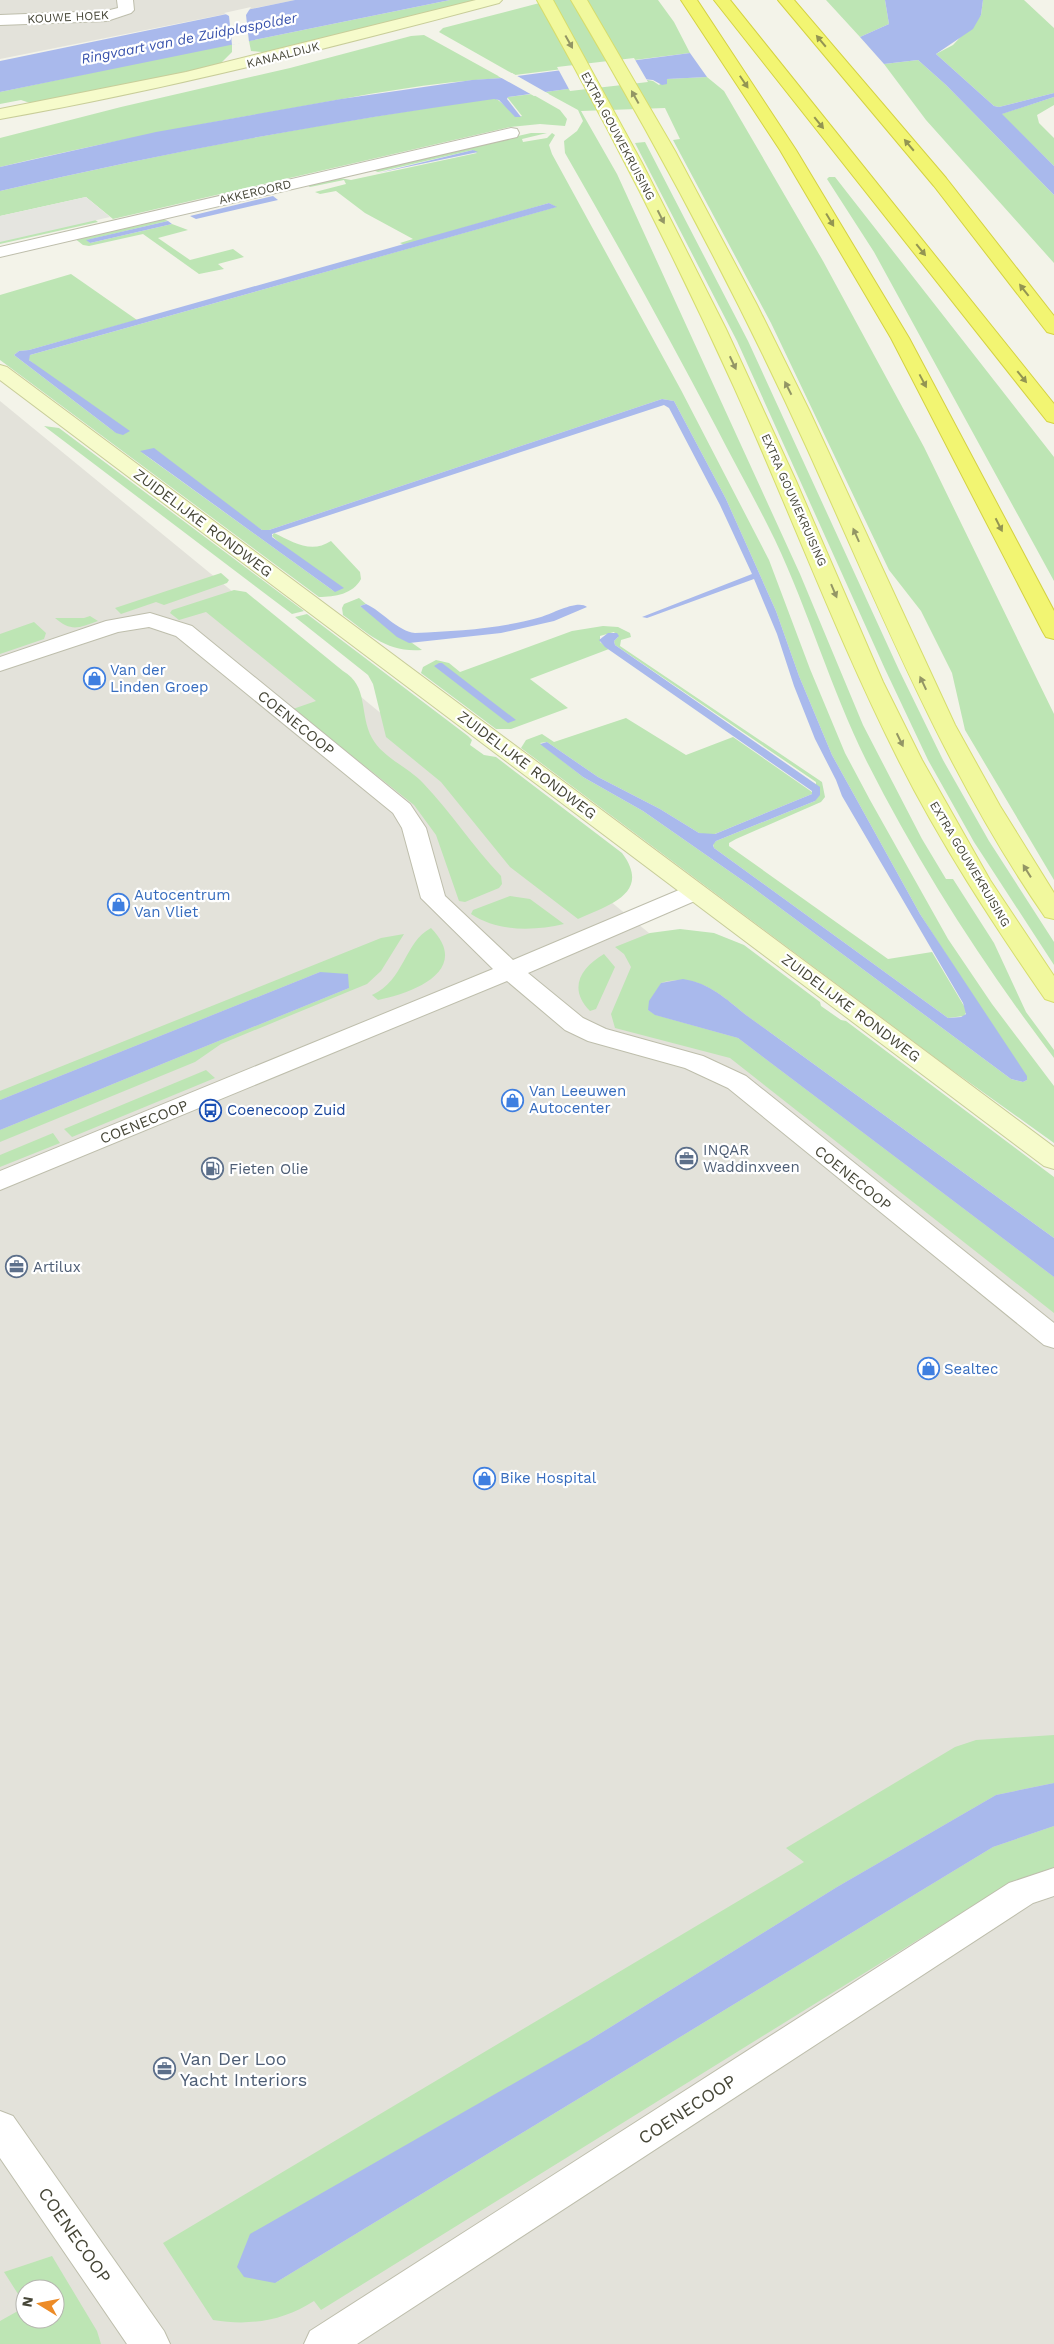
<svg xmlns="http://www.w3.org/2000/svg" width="1054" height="2344" font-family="'Work Sans',sans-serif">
	<rect width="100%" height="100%" fill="#f3f3e9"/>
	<path fill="#e3e2da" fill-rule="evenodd" d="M0,0h296l-296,59z
		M0,401l1054,864v1079h-1054zM25,2289h30v30h-30z"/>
	<path fill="#bde5b4" d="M450,0h27l-205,53 -21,-2 -2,-10z
		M551,0h107l16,22 16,31 -175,22 -76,-43 4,-4z
		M826,0h59l4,24 -29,13z
		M983,0h41l30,28v65l-55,14 -5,-1 -58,-52 17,-9 28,-30z
		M424,35l78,43c-70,4 -140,17 -209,30 -98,17 -196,36 -293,59v-29l121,-31 169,-39 121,-32z
		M232,43v9l-13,13 -189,38 -9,-3 -21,4v-12z
		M918,60l28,25 108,110v68l-128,-143 -42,-56z
		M707,77l17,14 28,48 71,122 101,186 130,267v166l-89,-150 -13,-57 -31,-62 -32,-41 -118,-247 -98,-183 7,-1 -15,-31 -84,3 36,63 183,400 63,151 59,114 24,40h7l41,64 32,69 28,38v8c-71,-93 -135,-193 -188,-298 -35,-71 -57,-148 -91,-220 -19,-39 -40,-76 -60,-115 -48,-91 -98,-182 -150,-272l-1,-12 13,-10 6,-10 -5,-11 -33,-18 97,-13 11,2 6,4 7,-6z
		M532,94l28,16 7,9 -2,7 -25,-2 -30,3 -397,92 -27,-22 -86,19v-25c163,-38 328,-69 494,-93l4,2 21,17 3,-1 -15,-19z
		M1054,97v8l-17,10 2,8 15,15v28l-53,-52z
		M531,133h16l-25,6 1,3 24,-4 5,-5 3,2 -6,10 3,9 129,236 88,170 41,109 35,84 25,47 78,139 44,65 62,82v57l-109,-78 -424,-317 5,-8 16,-6 12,8 72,-24 60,37 47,-18 79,55v2l-102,42 -11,-3 -39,-24 -62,-32 -51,-35 -7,1 43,34 60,34 109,76 259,192 12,3 4,-2 -107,-166 -88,-159 -33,-79 -23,-65 -50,-112 -52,-98 -12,-2 -393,131h-7l-121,-78 194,140 -63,-56 2,-3c19,9 37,21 57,8l29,31 1,7c-8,15 -26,18 -42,18l-319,-237v-65l71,-21 66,46 -108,30 -10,1 -5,4 102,78 -88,-74 2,-4 526,-148 -7,-4 -145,42 -4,-2 13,-4 -48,-26 -29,-22 -16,3 -5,-2 31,-8 -2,-4 -34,7 -3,-2 33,-7 11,2 126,-27 -4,-3 -95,22 -6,-2z
		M645,142l103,199 151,329 44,90 46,81 65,101v23l-80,-123 -46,-82 -43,-91 -148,-328 -102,-198z
		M829,177h6l219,280v124l-180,-329 -47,-73z
		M90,216l8,6 -98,22v-3z
		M162,218l6,3 -81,19 3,3 82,-19 16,6 -30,8 32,22 43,-11 11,8 -26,7 6,5 -25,5 -56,-40 -54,12 -6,-1 -9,-7z
		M44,426l15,2 245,183 -12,3z
		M221,573l8,7 -2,3 -63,22 -8,-3 -35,12 -6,-6z
		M234,590l12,2 97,79c26,15 16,43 29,67 10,19 36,29 51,45 28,29 50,64 78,93l1,8 -3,4 -34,14 -6,-1 -23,-66 -22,-30 -121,-96 23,-8 -110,-89 -27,8 -9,-7 2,-3z
		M359,598l7,6 -6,2 62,44c-35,3 -53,-16 -79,-35l-1,-7 2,-4z
		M307,614l161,122 4,4 -2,5 14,10 12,2 126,96c30,40 -13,52 -44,66l-68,-52 -69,-85 -55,-45 -13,-53 -5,-9 -73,-58z
		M90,616l8,5c-19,7 -27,11 -43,-3h29z
		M34,622l12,11 -2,6 -44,15v-20z
		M603,626l15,1 12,6 1,4 -10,3 -1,6 202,136 3,15 -4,5 -85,37 -7,4v3l159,113 44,-7 35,59 -3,5 -16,2 -234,-170 -1,-4 3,-3 99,-40 1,-19 -201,-137 -1,-4 4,-4 -4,-5 -14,4v6l9,7 -79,30 38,29 -57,21h-15l-75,-56 2,-6 13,-7 13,3 11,9 112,-41z
		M510,896l20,3 34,25c-30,7 -66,8 -93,-10l2,-4z
		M431,928c41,42 -17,65 -53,72l-6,-5c33,-15 32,-53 59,-67z
		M680,929l34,4 30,12 76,57 1,4 20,14 5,1 208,156v61l-308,-223c-26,-21 -49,-43 -85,-32l-13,27 8,5 82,23 316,239v36l-324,-255 -115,-30 -4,-14 20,-47 -7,-13 -9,-7 35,-14z
		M404,934l-23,37 -14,13 -146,60 -26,18 -195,80v-12l349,-142 -29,-16 -320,128v-9l381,-153z
		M604,954l11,13 -19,42 -6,2c-22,-22 -10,-43 14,-57z
		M206,1070l9,8 -143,59 -8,-8z
		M53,1133l7,10 -60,24v-12z
		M1054,1735v48l-58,12 -159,92 -249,154 -313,242 718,-436 61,-21v41l-54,22 -679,421 -7,-9c-31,20 -64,25 -101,19l-50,-77 641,-381 -18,-14 169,-101 21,-7z
		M52,2256l45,75 4,13h-101v-23l25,-14v12h30v-30h-30v16l-21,-33z"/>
	<path fill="#e5e5e0" d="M86,197l24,20 -110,25v-26z"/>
	<path fill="#a9b9ec" d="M295,0h155l-450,92v-31z
		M885,0h98l-2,15 -8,14 -37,25 58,52 5,1 55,-14v4l-52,17 52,52v29l-108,-110 -28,-25 -34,4 -24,-27 29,-13z
		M690,53l17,24 -40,2v5l-5,1 -9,-5 -11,-1 -134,18 -1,2 14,18h-6l-16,-17 -5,-1c-166,23 -331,54 -494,92v-24l156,-35 185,-33 131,-19 30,-2z
		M473,150l5,2 -100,21z
		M273,196l5,4 -82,19 -6,-3z
		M549,203l8,4 -527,148 -1,5 101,71 -7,4 -7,-2 -102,-78 5,-4 10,-1z
		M168,221l4,3 -82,19 -4,-3z
		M662,399l12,2 52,98 50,112 23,65 33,79 88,159 107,162v4l-4,2 -12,-3 -259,-192 -109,-76 -60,-34 -43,-33 7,-2 51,35 62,32 39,24 16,1 97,-40v-3l-207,-144 -6,-7 9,-7h9l2,3 -5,5 1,4 205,142v8l-5,6 -99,40 -3,4 1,3 234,170 13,-1 5,-3 -3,-11 -121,-207 -6,-16 -21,-41 -21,-53 -17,-52 -23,-55 -107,39 -5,-1 110,-43 -32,-69 -51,-97 -5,-3 -392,129v3l72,51 -9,4 -195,-141 14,-3 108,82h7z
		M366,604c16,7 31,27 49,29 43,-2 84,-4 126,-16 10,-3 37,-18 46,-10l-33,14 -53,12 -92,10 -12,-6 -37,-31z
		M439,663h3l74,57 -8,3 -74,-57z
		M320,972l28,2 1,14 -349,142v-30z
		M683,979c27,4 43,20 63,36l308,223v39l-316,-239 -83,-23 -7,-5 1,-9 12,-18z
		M1054,1783v43l-61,21 -718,436 -31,-6 -7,-10 13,-33 338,-193 249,-154 159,-92z"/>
	<path fill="#f3f3e9" d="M251,7l-5,8 3,27 -17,3 -3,-29 -5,-3z
		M634,58l14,24 -78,9 -13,-24z
		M512,73l37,21 -15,2 -36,-20z"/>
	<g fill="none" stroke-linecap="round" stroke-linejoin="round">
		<defs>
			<path id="street" d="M117,0h16l1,10 -3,3 -24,8 -107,4v-10l106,-4 12,-3z
				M511,128l6,1 2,4 -2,4 -517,120v-10z
				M150,613l42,13 218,178 16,24 19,68 68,64 173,-73 9,-2 9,2 3,5 -3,5 -176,76 55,45 23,11 97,27 43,20 308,247v25l-10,-3 -316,-257 -43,-20 -97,-27 -23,-11 -58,-49 -507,209v-19l493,-202 -72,-71 -19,-70 -9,-15 -217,-177 -27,-9 -31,5 -118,39v-14l106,-36z
				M1054,1868v28l-21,7 -676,441h-53l6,-13 699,-448z
				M0,2111l13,5 151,215 6,13h-43l-127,-186z"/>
			<path id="secondary" d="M476,0h26l-3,3c-165,44 -330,86 -499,116v-10l186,-37z
				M0,365l7,2 1047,780v22l-10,-3 -1044,-786z"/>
			<path id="primary" d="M537,0h16l89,163 84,166 70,152 87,201 39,78 68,120 64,96v26l-9,-3c-53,-77 -105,-156 -147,-240 -61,-121 -108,-248 -164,-372 -60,-132 -126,-261 -197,-387z
				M571,0h16l88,151 82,154 52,105 146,315 45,81 54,87v26l-9,-2c-101,-146 -166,-310 -239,-471 -70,-153 -149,-301 -235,-446z"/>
			<path id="highway" d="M681,0h16l99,150 113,188 145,273v28l-8,-2 -3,-5 -152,-294 -111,-188z
				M714,0h16l324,404v19l-7,-2z
				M778,0h16l152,178 108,138v18l-7,-2 -113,-146z"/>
		</defs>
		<use href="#street" stroke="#bebeac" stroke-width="2"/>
		<use href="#secondary" stroke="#c8cd99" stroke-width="2"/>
		<use href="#primary" stroke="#d6dd6d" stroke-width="2"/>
		<use href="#highway" stroke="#d4d242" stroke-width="2"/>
		<use href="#street" fill="#fff" fill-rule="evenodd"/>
		<use href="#secondary" fill="#f6fbcb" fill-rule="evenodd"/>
		<use href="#primary" fill="#f1f89d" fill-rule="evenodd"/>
		<use href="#highway" fill="#f2f572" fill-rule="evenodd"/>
	</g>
	<defs><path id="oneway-solid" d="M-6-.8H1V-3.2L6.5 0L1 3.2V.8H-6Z" transform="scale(1.25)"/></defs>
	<g fill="#939552">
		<use href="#oneway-solid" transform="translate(821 41) rotate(-130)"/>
		<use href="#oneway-solid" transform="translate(744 82) rotate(56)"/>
		<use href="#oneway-solid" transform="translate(819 123) rotate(51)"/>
		<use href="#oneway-solid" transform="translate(909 145) rotate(-130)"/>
		<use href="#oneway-solid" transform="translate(830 220) rotate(59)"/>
		<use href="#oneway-solid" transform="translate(921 250) rotate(51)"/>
		<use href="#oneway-solid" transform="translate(1024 290) rotate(-128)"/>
		<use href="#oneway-solid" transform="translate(1022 377) rotate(51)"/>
		<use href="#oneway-solid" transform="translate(923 381) rotate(62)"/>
		<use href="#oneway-solid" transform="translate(999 525) rotate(63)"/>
	</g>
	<g fill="#939665">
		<use href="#oneway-solid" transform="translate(569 42) rotate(61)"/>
		<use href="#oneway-solid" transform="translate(635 97) rotate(-119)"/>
		<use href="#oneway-solid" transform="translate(661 217) rotate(63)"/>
		<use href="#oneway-solid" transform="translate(733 363) rotate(65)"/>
		<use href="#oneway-solid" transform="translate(788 388) rotate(-117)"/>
		<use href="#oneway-solid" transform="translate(856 535) rotate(-114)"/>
		<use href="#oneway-solid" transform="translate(834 591) rotate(67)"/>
		<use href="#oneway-solid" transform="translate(923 683) rotate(-115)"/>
		<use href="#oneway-solid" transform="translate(900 740) rotate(64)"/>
		<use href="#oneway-solid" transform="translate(1027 871) rotate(-122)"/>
	</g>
	<defs>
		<symbol id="shop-ring" viewBox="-11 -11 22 22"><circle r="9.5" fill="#fff" stroke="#3f7fe0" stroke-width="1.5"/><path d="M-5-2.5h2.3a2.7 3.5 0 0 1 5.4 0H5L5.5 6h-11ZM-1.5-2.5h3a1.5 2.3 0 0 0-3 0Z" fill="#3f7fe0"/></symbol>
		<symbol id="bus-ring" viewBox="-11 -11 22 22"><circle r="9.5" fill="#fff" stroke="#1a4fb4" stroke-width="1.5"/><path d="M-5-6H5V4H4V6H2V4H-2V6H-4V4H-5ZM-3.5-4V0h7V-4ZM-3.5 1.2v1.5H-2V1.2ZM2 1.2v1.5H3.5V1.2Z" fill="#1a4fb4"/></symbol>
		<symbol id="office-ring" viewBox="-11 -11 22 22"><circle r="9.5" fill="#fff" stroke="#5c6f8a" stroke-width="1.5"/><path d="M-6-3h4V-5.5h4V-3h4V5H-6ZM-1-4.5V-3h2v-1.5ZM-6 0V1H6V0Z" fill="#5c6f8a"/></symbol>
		<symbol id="fuel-ring" viewBox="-11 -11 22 22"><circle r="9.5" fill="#fff" stroke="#5c6f8a" stroke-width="1.5"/><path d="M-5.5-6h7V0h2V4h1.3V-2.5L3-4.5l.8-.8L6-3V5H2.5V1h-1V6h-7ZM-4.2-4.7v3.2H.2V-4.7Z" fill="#5c6f8a"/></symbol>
	</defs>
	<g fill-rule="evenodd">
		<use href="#shop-ring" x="82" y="666" width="25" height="25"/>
		<use href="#shop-ring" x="106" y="892" width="25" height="25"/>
		<use href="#shop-ring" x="500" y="1088" width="25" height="25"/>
		<use href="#bus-ring" x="198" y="1098" width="25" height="25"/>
		<use href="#office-ring" x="674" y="1146" width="25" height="25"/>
		<use href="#fuel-ring" x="200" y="1156" width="25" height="25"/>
		<use href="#office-ring" x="4" y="1254" width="25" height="25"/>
		<use href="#shop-ring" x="916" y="1356" width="25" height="25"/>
		<use href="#shop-ring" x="472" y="1466" width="25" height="25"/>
		<use href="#office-ring" x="152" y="2056" width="25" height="25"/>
	</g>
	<g text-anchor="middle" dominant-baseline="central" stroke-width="4.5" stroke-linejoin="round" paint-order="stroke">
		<g font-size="12" fill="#464637" stroke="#fff">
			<text transform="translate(68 17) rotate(-3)">KOUWE HOEK</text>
			<text transform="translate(283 55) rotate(-14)">KANAALDIJK</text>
			<text transform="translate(618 136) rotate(62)">EXTRA GOUWEKRUISING</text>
			<text transform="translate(255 192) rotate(-13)">AKKEROORD</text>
			<text transform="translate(794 500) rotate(66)">EXTRA GOUWEKRUISING</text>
			<text transform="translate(970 864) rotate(59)">EXTRA GOUWEKRUISING</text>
		</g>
		<g font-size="14" font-style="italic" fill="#3751ac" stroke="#fff">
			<text transform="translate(189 38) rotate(-11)">Ringvaart van de Zuidplaspolder</text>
		</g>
		<g font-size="15" fill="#464637" stroke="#fff">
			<text transform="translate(203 523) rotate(37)">ZUIDELIJKE RONDWEG</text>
			<text transform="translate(296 723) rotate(39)">COENECOOP</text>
			<text transform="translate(527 765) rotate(37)">ZUIDELIJKE RONDWEG</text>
			<text transform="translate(851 1008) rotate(37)">ZUIDELIJKE RONDWEG</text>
			<text transform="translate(144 1122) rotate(-22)">COENECOOP</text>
			<text transform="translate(853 1178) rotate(39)">COENECOOP</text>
		</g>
		<g font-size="15" fill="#366cbe" stroke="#fff" text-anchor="start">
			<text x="110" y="670">Van der<tspan x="110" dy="17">Linden Groep</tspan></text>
			<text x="134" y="895">Autocentrum<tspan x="134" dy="17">Van Vliet</tspan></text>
			<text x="529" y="1091">Van Leeuwen<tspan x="529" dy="17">Autocenter</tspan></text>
			<text x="944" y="1369">Sealtec</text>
			<text x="500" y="1478">Bike Hospital</text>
		</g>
		<g font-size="15" fill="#164399" stroke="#fff" text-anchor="start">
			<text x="227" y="1110">Coenecoop Zuid</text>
		</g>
		<g font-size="15" fill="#4e5e75" stroke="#fff" text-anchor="start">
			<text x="703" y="1150">INQAR<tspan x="703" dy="17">Waddinxveen</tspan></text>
			<text x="229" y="1169">Fieten Olie</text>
			<text x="33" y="1267">Artilux</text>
		</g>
		<g font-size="18" fill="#4e5e75" stroke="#fff" text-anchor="start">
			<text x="180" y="2058">Van Der Loo<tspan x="180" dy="21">Yacht Interiors</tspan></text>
		</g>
		<g font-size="18" fill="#464637" stroke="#fff">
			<text transform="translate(687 2109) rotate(-33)">COENECOOP</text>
			<text transform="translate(75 2235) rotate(55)">COENECOOP</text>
		</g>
	</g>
	<g transform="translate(40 2304) rotate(280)"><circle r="24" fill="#ffffff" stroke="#b5b5af"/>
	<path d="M0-4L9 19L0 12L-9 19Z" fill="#ed8b26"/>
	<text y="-8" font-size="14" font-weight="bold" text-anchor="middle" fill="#464637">N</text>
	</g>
</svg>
